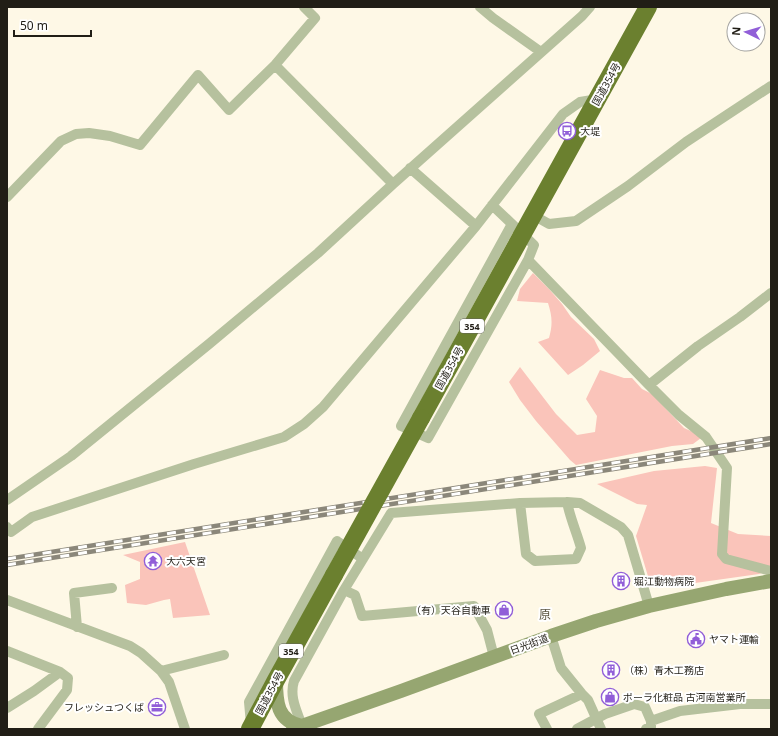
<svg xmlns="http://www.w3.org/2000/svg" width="778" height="736" font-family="'Noto Sans','Noto Sans JP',sans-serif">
	<rect width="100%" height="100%" fill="#fef8e6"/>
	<path fill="#fac4ba" d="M533,273l16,16 13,15 9,13 23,22 6,12 -17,14 -15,10 -30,-33 11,-4c4,-14 3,-22 -1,-35l-31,-2 3,-12z
		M520,367l36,47 21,21 18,-3 2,-16 -11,-17 14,-29 24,8h8l10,11 10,5 32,34 9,4 8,6 -8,6 -21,2 -96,19 -6,-5 -34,-39 -16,-21 -11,-18z
		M705,466l12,2 -6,55 27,11 33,2v33l-12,5 -71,10 -38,-1 -14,-47 11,-31 -10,-1 -40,-20 57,-13z
		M185,542l25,73 -37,3 -3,-19 -6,1 -18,5 -19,-2 -2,-18 15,-6v-17l-17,-7z"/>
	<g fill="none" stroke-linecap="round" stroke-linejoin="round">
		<path stroke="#b6c19e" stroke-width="10" d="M480,7l13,11 48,34
			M275,65l118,119
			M410,168l66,58
			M7,197l54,-56 15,-7 13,-1 21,3 30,9 58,-70 31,35 46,-45 40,-47 -11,-11
			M492,205l42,40 -6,15 121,125 30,30 27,22 21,31 -5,86 4,5 45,12
			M533,215l16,9 27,-3 52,-35 58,-44 85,-56
			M512,224l-111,202 27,12 100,-178
			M649,385l49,-39 42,-29 31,-24
			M7,500l64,-44 138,-112 109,-91 75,-69 189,-168 8,-9
			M567,502l-47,1 6,51 9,7 41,-2 5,-11c-4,-15 -11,-30 -14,-46l13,1 41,24 7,8 21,71
			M7,527l4,5 21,-15 162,-53 90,-27 20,-13 19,-17 153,-181 87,-112 17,-12 18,-3
			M344,590l11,5 7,21 112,-10 13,24 7,27
			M7,600l123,46 11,7 20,18 8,11 16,47
			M77,627l-3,-34 38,-5
			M551,636l10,32 21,26 6,6 13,29
			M7,651l53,21 8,6 -1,12 -29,39
			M161,671l63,-16
			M7,708l27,-17 26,-19
			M651,721l29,-10 60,-7h31
			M251,724l-2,-22 88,-161 26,18
			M302,726c-5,-15 -13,-29 -8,-45l50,-91 47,-77 129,-10
			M547,729l-8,-15 43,-20
			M577,729l28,-15 29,-10 11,3 6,14v6l-5,2"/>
		<path stroke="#96a671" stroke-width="14" d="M276,680c0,22 1,41 26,46
			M293,729l108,-38 150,-55 45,-15 53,-15 77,-17 45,-8"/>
		<path stroke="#6b802f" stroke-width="18" d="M421,418l227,-411
			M250,729l26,-49 58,-105"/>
		<defs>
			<path id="rail" d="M7,559l764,-121
				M7,565l764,-121"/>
		</defs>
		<use href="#rail" stroke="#8b877a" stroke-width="4.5"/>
		<use href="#rail" stroke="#fff" stroke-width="3" stroke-dasharray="9" stroke-linecap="butt"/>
		<path stroke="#6b802f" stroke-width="18" d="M334,575l87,-157"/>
	</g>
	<defs>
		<symbol id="bus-ring" viewBox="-11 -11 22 22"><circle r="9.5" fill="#fff" stroke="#915ed8" stroke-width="1.5"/><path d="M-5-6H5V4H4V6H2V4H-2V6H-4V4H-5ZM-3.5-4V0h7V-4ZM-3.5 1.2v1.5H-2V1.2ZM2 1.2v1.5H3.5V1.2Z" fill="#915ed8"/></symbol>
		<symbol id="temple-ring" viewBox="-11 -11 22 22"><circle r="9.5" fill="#fff" stroke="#915ed8" stroke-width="1.5"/><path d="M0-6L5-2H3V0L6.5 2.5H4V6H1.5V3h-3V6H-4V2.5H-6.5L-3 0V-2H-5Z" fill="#915ed8"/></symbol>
		<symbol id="building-ring" viewBox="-11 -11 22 22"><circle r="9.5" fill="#fff" stroke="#915ed8" stroke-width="1.5"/><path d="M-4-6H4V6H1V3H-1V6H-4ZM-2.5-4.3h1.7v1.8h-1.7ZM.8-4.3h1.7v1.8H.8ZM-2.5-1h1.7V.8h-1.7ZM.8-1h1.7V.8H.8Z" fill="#915ed8"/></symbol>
		<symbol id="shop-ring" viewBox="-11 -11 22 22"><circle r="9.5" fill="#fff" stroke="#915ed8" stroke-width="1.5"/><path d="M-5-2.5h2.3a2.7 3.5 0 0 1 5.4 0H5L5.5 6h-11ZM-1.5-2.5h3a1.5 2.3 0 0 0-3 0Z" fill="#915ed8"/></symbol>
		<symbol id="civic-ring" viewBox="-11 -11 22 22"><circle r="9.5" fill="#fff" stroke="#915ed8" stroke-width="1.5"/><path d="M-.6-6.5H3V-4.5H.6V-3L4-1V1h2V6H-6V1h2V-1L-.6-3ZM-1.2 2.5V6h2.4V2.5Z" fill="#915ed8"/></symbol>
		<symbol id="office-ring" viewBox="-11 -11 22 22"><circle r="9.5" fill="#fff" stroke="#915ed8" stroke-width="1.5"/><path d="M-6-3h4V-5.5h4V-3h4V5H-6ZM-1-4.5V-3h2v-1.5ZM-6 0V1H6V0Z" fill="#915ed8"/></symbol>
	</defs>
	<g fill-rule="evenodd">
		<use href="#bus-ring" x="557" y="121" width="20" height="20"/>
		<use href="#temple-ring" x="143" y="551" width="20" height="20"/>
		<use href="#building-ring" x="611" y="571" width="20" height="20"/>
		<use href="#shop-ring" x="494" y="600" width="20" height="20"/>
		<use href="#civic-ring" x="686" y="629" width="20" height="20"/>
		<use href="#building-ring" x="601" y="660" width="20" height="20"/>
		<use href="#shop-ring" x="600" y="687" width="20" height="20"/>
		<use href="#office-ring" x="147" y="697" width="20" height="20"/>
	</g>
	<g text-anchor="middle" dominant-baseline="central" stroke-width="4" stroke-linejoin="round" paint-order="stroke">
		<g fill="#fff" stroke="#64625c" stroke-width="1">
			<rect x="460" y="319" width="24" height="14" rx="3"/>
			<rect x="279" y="644" width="24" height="14" rx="3"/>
		</g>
		<g font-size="9" font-weight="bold" fill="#211e16">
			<text x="472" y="326">354</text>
			<text x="291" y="651">354</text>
		</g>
		<g font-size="10" fill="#211e16" stroke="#fff">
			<text transform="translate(606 84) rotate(-61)">国道354号</text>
			<text transform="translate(449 368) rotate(-61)">国道354号</text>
			<text transform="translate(529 644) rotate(-20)">日光街道</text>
			<text transform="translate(269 693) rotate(-62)">国道354号</text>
		</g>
		<g font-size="10" fill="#211e16" stroke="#fff" text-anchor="start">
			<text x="580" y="131">大堤</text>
			<text x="166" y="561">大六天宮</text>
			<text x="634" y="581">堀江動物病院</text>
			<text x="491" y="610" text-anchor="end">（有）天谷自動車</text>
			<text x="709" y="639">ヤマト運輸</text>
			<text x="624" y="670">（株）青木工務店</text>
			<text x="623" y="697">ポーラ化粧品 古河南営業所</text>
			<text x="144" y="707" text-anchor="end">フレッシュつくば</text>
		</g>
		<g font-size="12" fill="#5d5744" stroke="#fff">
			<text x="545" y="614">原</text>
		</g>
	</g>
	<rect width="778" height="736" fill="none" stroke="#211e16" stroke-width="16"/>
	<g transform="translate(746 32) rotate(275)"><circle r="19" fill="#ffffff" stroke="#a6a5a2"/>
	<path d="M0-3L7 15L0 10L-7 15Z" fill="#915ed8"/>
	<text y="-6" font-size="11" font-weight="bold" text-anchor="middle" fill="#211e16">N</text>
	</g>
	<path d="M14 30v6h77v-6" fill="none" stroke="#211e16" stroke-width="2"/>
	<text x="20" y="30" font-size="12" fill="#211e16" stroke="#ffffff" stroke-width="3" paint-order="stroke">50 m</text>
</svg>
